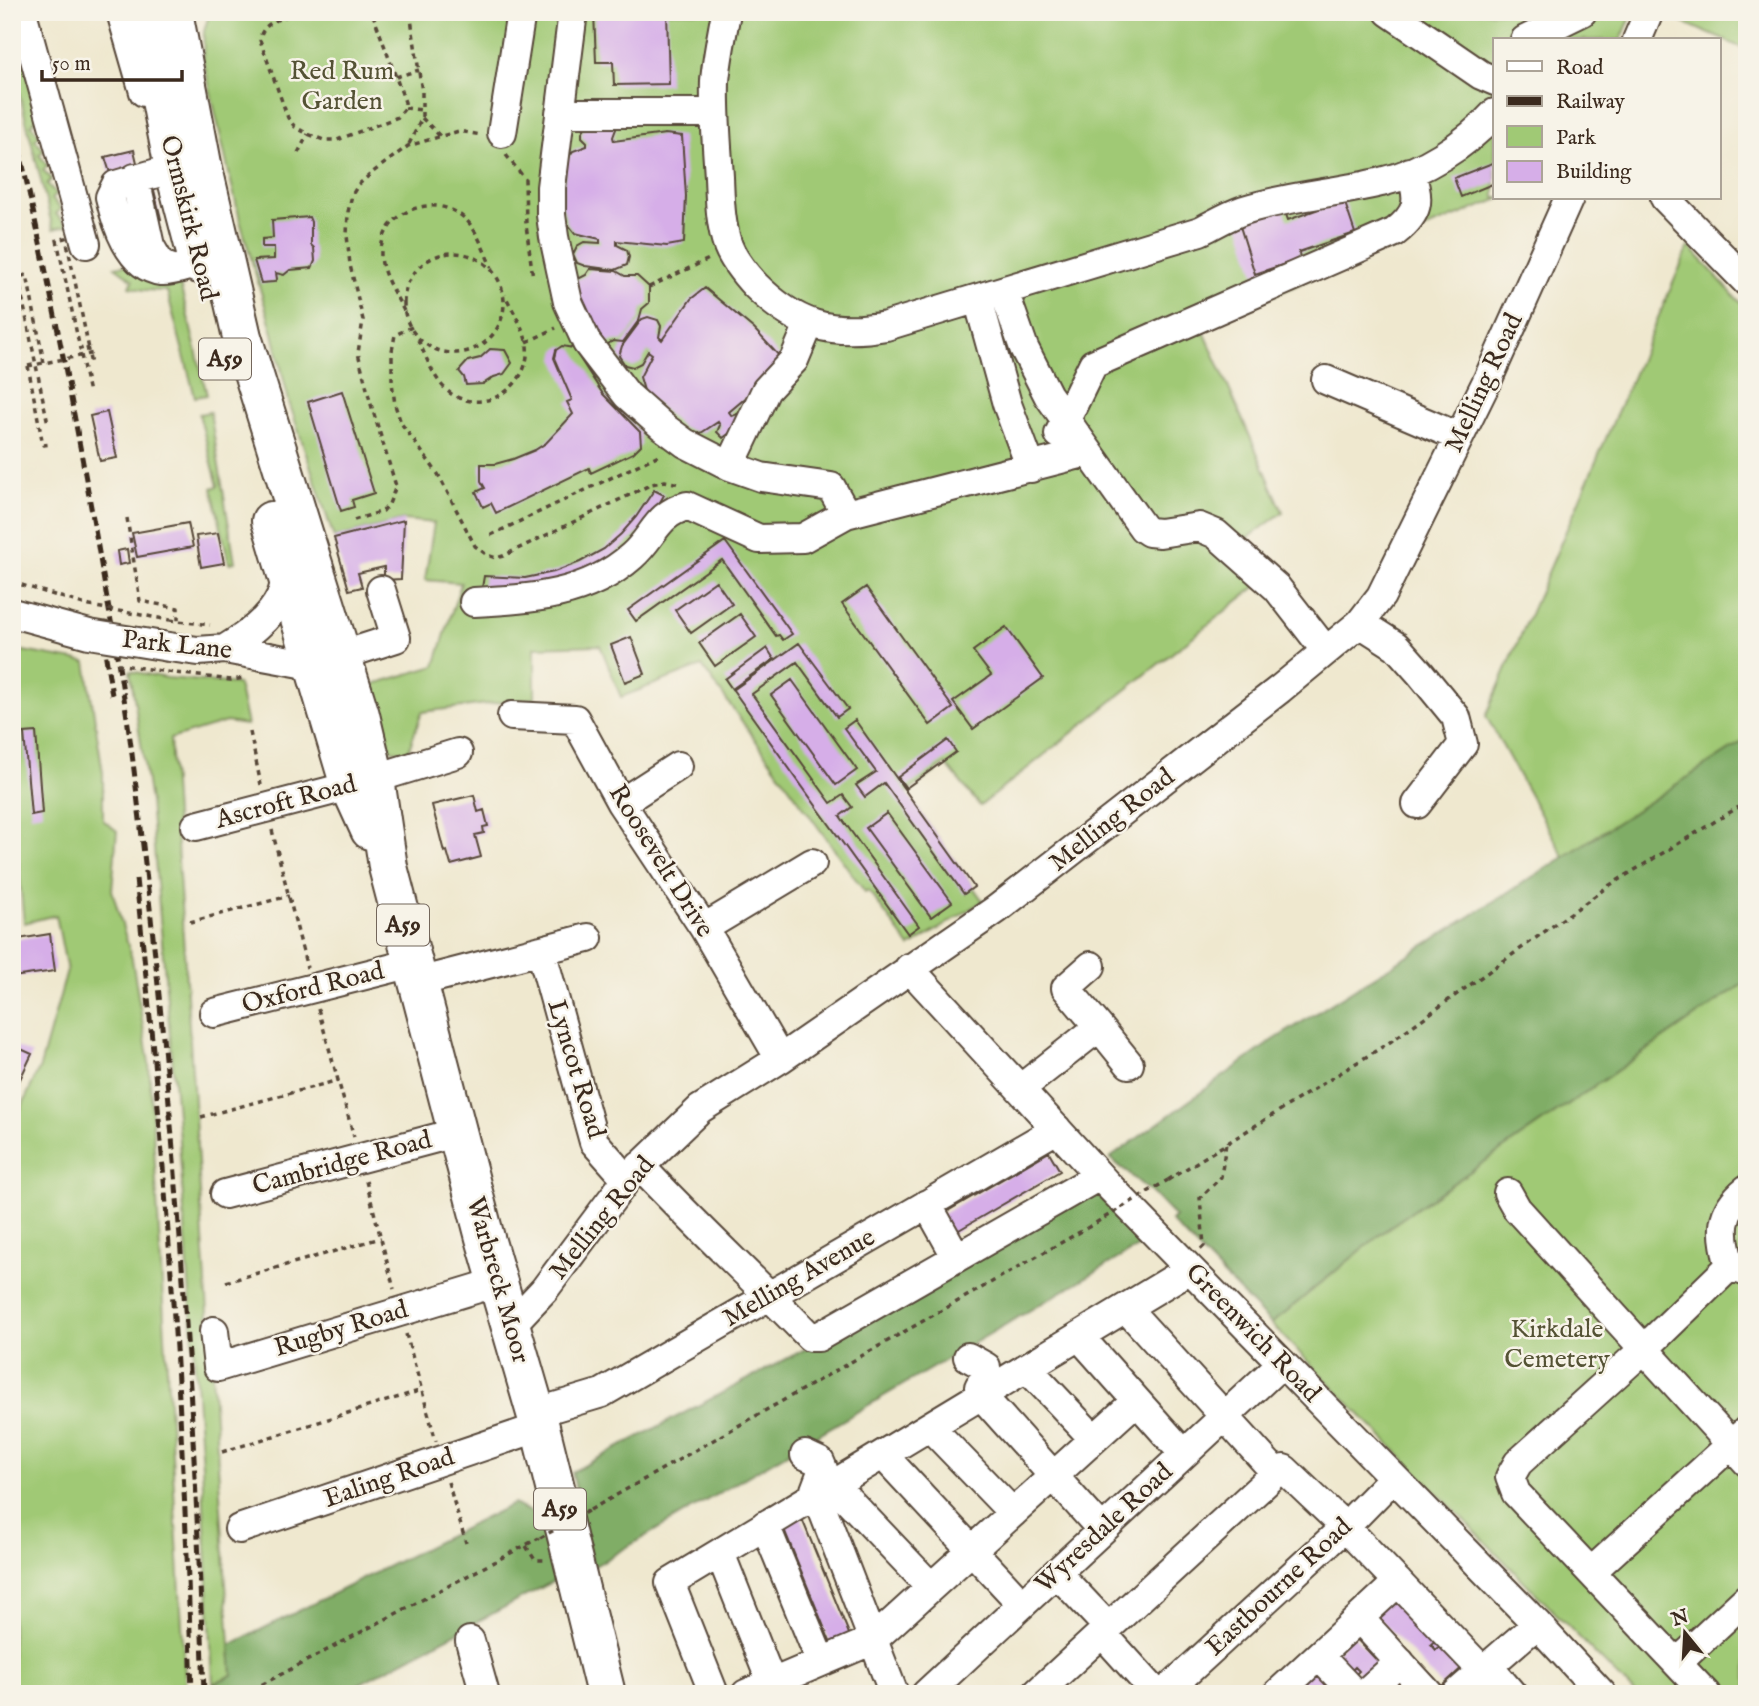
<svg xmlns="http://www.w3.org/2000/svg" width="1759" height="1706" font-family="'IM FELL English',serif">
	<rect width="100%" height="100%" fill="#f7f3e8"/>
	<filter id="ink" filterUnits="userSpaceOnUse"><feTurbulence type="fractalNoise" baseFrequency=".0143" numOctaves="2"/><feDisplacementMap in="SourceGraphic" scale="14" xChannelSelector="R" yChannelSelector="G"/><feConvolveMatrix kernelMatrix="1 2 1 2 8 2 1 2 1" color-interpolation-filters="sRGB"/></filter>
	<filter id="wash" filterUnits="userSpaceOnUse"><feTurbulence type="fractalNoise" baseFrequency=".00686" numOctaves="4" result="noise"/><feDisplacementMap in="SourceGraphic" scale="28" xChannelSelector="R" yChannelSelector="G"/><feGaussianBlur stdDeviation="1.57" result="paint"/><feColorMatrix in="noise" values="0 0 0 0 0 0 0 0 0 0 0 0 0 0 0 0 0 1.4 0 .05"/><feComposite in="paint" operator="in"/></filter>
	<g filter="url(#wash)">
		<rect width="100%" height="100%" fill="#efe8cf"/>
		<path fill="#a0c975" stroke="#6e7a4a" stroke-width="2" d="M210,12h1423l-12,28h-126v158h7l-81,32 -219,97 81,185 -62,46 38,26 -279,222 -34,-42 -40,29 77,108 -73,46 -42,-57 -3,2 -163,-226 -81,31 -21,-52 -65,2v51l-113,14 -14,40 -17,-2 -17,-66 61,-18 26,-83 -36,-3 9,-57 -30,-3 -70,18 -45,-136 -16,-69 -32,-109 -12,-51 -26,-115 1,-27z
			M1664,12h83v38l-84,-36z
			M12,20l32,108 -9,-8 -4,5 9,10 -5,5 9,10 -5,5 9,10 -5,5 9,9 -5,5 10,10 -5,5 9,10 -5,5 12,12 -15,3 -34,-137 -7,1z
			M1689,246l58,64v429l-183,118 -78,-141z
			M134,263l33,22 13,-1 27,111 -12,2 -28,-106 -23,-1 -14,-3 3,-7 -18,-13z
			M210,412l25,150 -6,1 -17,-75 6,-2 -19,-72z
			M12,649l74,13 17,111v47l14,11 -5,59 20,69 17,104 37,631h-174v-566l28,-61 27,-96 -11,-56 -32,8 -12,-126z
			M130,671l37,7 71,6 9,41 -21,-3 -56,17 62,936 -19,9 -11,-218 -24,-339 -28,-325z
			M1747,981v713h-112l-364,-370 117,-96z"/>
		<path fill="#80ad66" stroke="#5e6c42" stroke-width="2" d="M1747,739v242l-359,247 -117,96 -100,-103 4,-4 -23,-24 -42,-35 162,-117 292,-184z
			M1090,1187l56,55 -553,325 -21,-95 239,-126z
			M513,1504l32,14 15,60 -220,116h-127v-10l19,-9 -2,-30z"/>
		<g id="blocks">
			<path fill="#d6aee8" d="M594,12h73l2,72 -55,1 -1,-23h-17z
				M611,125l5,4 -3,8 1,4 51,-7 17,2 4,60 -2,47 -17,3 -50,-5v4l10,5 2,7 -2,8 -12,5 -30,-4 -8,-3 -4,-9 4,-8 7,-4 16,1v-4l-25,-6 -8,-10 -5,-18 4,-44 7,-10 14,-5v-4l-5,-5v-5l3,-4z
				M134,150l4,17 14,15 9,37 -34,8 -22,-70z
				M1495,162v21l-34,14 -7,-19z
				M1344,200l11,33 -56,19 1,7 -45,15 -17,-54 45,-14 5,14z
				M309,217l2,5v23l3,3 1,13 -3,7 -22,2 -6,5 -8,-2 1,6 -3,3 -13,1 -7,-23 20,-1v-12h-12v-8l11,-1 -1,-18z
				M590,269l26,2 9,5h12l12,11v16l-7,6 -3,11 -16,22 -10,-1 -8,4 -25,-28 -4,-37 10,-5z
				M705,288l49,41 29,31 -9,14 -45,38 3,4 10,-4 3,10 -22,16 -6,-6 3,-7 -2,-3 -17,11 -18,-5 -38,-34 -5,-17 12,-23 -4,-3 -7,12 -8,4 -8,-2 -6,-9 3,-10 20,-27 6,-2 10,3 3,6 -2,11 3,3 29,-41z
				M562,346l11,2 30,46 37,38 1,13 -8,8 -42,20 -2,-5 -93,45 -5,-10 -8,4 -7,-15 9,-4 -4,-7v-17h14l18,-5 22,-9 11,-7 27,-29 -6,-12 5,-2 -18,-42 2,-8z
				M490,349l15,1 7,13 -8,11 -10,3 -11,7 -17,1 -2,-8 -5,-6 9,-10 12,-3z
				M342,391l32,102 -22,7 2,7 -13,4 -33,-109z
				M107,412l10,46 -17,3 -10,-45z
				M654,490l10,5 -10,18 -14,19 -31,27 -60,27 -67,2 2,-12 41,2 29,-6 26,-10 24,-13 17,-15 15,-17z
				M404,520l-3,59 -17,1v-13l-26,6 4,14 -13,3 -15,-52z
				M188,523l5,24 -56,10 -5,-24z
				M218,533l6,30 -23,4 -5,-31z
				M725,541l67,93 -9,6 -4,-5 -3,1 -54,-76 -86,61 -8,-11z
				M127,549l2,14 -10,2 -2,-14z
				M716,581l16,23 -41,29 -16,-23z
				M866,587l87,121 -23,17 -88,-121z
				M740,614l16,23 -41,29 -16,-23z
				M1006,627l37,51 -70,51 -20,-27 38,-27 -18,-24z
				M631,637l14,37 -20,8 -14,-37z
				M799,643l49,66 -11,8 -40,-55 -45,32 79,109 12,-8 9,12 -12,9 79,110 -11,8 -175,-244z
				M767,648l7,11 -42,30 -7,-10z
				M792,680l65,90 -21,15 -65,-90z
				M855,720l119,167 -10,7 -80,-111 -19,14 -9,-12 20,-13 -32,-44z
				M36,732l6,81 -11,2 -7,-82z
				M948,740l8,12 -50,36 -8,-11z
				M474,795l4,17 6,-2 4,16 -5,1 1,6 -9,2 6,22 -30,8 -4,-14 -3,1 -12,-47z
				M887,813l65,89 -21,15 -65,-89z
				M50,934l5,37 -43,6v-37z
				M12,1045l20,9 -20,42z
				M1049,1152l11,19 -108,63 -11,-19z
				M800,1514l52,127 -19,8 -52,-127z
				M1391,1595l33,35 6,-5 14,8 -13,11 5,6 10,-9 5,16 5,6 6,-5 5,5 -25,23 -69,-74z
				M1350,1632l36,38 -34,19 -5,-6 12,-12 -4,-4 -12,12 -7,-24z
				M1320,1660l16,29 -6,5h-31l-7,-8z"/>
		</g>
	</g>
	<g filter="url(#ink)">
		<use href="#blocks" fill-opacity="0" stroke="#564639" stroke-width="2"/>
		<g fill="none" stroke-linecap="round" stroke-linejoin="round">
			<defs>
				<path id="minor" d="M22,12l64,232
					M121,12l23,80
					M573,12l-22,175v28l3,22 14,65 19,41 40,52 35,31 23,17 45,23 31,11 70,10 15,27 242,-62
					M726,12c-4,23 -9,46 -11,69 -1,32 2,64 4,96 1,23 1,46 9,69 6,15 16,27 27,39 40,40 75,51 131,41l314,-95c14,-7 29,-16 44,-21 44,-14 92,-17 137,-28 41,-9 86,-38 114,-69
					M1389,12l92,63 14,6
					M1525,40l57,-28
					M1637,40l12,-28
					M560,113h155
					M502,133l19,-121
					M174,168l-58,17 -6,12c6,25 19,70 51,74 12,1 26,-5 38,-8
					M135,178l15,68 11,19 9,3
					M1665,198l82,84
					M1004,291l20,57 24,47 95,133 6,4 11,1 39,-6 17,7 61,54 49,63
					M978,299l29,105 24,64
					M1326,380l133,57
					M1059,434l34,-70 302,-132c24,-19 26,-32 15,-60
					M730,466l36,-76 28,-30 15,-36
					M474,602c57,-3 113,-6 158,-46 22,-19 24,-42 55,-50l72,33 44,-1 43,-24
					M1360,623l36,23 24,27 36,44 7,27 -46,60
					M169,647l29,4 27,-2 87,16 84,-27 -15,-48
					M225,649c21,-13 45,-29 56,-53 3,-6 4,-15 5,-22
					M512,716l63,3 46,84 83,125 76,131
					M621,803l57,-37
					M196,826l154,-40 108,-33
					M704,928l108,-65
					M541,950l53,192 33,37
					M909,968l197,215 431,441 65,70
					M418,982l170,-44
					M214,1013l199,-50
					M1099,1027l30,37
					M1020,1089l79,-62 -33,-39 25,-22
					M640,1166c55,59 114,113 170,171h8l281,-161
					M1508,1193l9,16 127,140 -126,114 -8,14 6,16 190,201
					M225,1194l234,-62
					M927,1204l29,52
					M1730,1266c-9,-32 -12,-54 17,-77
					M1747,1272l-17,-6 -86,83 103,113
					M1126,1308l150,165 8,-4 61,58 138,144
					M511,1325l33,-35 83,-111 73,-70 80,-50 217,-150 283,-220 80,-66 21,-27 107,-217 81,-181
					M214,1331l4,36 280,-85
					M1079,1336l105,118
					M968,1357l18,10v8l-7,12 2,8 121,135
					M1027,1368l67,71
					M535,1413l67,-20 455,-264
					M930,1427l83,86
					M805,1455l15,7 3,7 -8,21 79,204
					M883,1455l139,149
					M833,1484l98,103
					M765,1525l56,137
					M239,1529l301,-102
					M720,1553l56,141
					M1591,1572l156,-142
					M1057,1573l51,54
					M1360,1619l69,75
					M1102,1633l55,61
					M470,1641l15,53
					M1319,1656l36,38
					M1677,1663l70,-65
					M1488,1666l24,28
					M714,1694l-44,-111 520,-314
					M746,1694l127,-54 263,-239
					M926,1694l356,-331
					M1036,1694l240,-221
					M1163,1694l182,-167 48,-49
					M1277,1694l121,-112
					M1364,1694l36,-32
					M1456,1694l81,-70"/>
				<path id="highway" d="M144,12l30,156 25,96
					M173,12l29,152 40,173 118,378 15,64 13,88 97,371 55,189 66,267
					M271,521l79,265 20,44"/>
			</defs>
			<use href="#minor" stroke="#564639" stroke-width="32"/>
			<use href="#highway" stroke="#564639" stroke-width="42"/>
			<path stroke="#564639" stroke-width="3.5" stroke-dasharray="5 5" stroke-linecap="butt" d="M298,12c-15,6 -37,10 -38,28l28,78 7,9 13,7 16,6h13l61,-23 7,-9v-6l-33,-90
				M396,77l23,-7
				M405,108l17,2
				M422,118l18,18
				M409,144l13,-26v-26l-12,-80
				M298,153l10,-19
				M506,155l19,24 1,46 7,53
				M404 303a50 50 0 1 1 100 0a50 50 0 1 1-100 0Z
				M649,287l62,-29
				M404,311c-8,-16 -22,-35 -23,-55 -2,-43 50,-65 82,-39 14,11 21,35 29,51
				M412,327l-17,8 -3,16v31l3,23 6,18 37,51 37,72 12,9 9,3 7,-2 149,-72 13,-3 15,3
				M418,340c9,18 17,44 35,55 35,20 78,-11 74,-49 -2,-17 -15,-36 -22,-51
				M527,342l29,-14
				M87,347l4,17
				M81,355l8,38
				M44,363l-17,-88 -9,2 30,147
				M28,366l15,79 8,-1
				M127,518l13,83 38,7v16
				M354,520l29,-9 6,-7 7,-18 -26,-85 -12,-48 5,-33 -13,-55 -3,-30 1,-23 4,-17 6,-10 15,-13 35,-26 51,-15 22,4
				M491,535l170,-81
				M170,620l40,5
				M167,672l64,8 13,-2
				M250,732l11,53
				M272,830l35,138
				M190,922l99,-26
				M318,1009l36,128
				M201,1117l138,-37
				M1168,1180l222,-138 220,-157 137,-83
				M366,1181l28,108
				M1201,1249l3,-3 -4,-48 21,-21 5,-34
				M226,1282l155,-44
				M406,1334l30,107
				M222,1452l200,-62
				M448,1482l18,61
				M590,1510l497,-282
				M526,1546l9,14h9
				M244,1694l295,-156"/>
			<use href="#minor" stroke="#fff" stroke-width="28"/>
			<use href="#highway" stroke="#fff" stroke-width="38"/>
			<path stroke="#3b2a1e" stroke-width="5" stroke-dasharray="10 5" stroke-linecap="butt" d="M12,118c33,140 60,281 85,423 12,71 26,142 35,213 39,312 62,626 72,940
				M101,626l11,69
				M136,879c29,271 48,542 56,815"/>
			<defs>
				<path id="minor-bridge" d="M12,613l77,21 80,13"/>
			</defs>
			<use href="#minor-bridge" stroke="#564639" stroke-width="32" stroke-linecap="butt"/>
			<path stroke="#564639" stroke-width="3.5" stroke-dasharray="5 5" stroke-linecap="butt" d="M28,366l62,-12 -24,-116 -9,2 23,109 7,-2
				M12,582l78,24 80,14
				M117,664l50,8
				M1087,1228l81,-48
				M540,1538l48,-27"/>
			<use href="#minor-bridge" stroke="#fff" stroke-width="28"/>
		</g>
	</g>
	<g text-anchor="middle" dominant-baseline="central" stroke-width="5" stroke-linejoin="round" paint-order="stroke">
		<g fill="#f7f3e8" stroke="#73665b" stroke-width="2">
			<rect x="199" y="338.5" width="52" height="41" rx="5"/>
			<rect x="377" y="904.5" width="52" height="41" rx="5"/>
			<rect x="534" y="1488.5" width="52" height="41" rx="5"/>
		</g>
		<g font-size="24" font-weight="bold" fill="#3b2a1e">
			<text x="225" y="359">A59</text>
			<text x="403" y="925">A59</text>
			<text x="560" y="1509">A59</text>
		</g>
		<g font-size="26" fill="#545234" stroke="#f7f3e8">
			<text x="342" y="71">Red Rum<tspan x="342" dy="30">Garden</tspan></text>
			<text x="1557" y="1329">Kirkdale<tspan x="1557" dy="30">Cemetery</tspan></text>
		</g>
		<g font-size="26" fill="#3b2a1e" stroke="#f7f3e8">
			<text transform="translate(189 218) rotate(76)">Ormskirk Road</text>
			<text transform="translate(1484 383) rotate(-65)">Melling Road</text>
			<text transform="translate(177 645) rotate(6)">Park Lane</text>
			<text transform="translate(286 802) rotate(-15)">Ascroft Road</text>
			<text transform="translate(1112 820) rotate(-38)">Melling Road</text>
			<text transform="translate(661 861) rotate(58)">Roosevelt Drive</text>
			<text transform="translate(313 988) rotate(-14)">Oxford Road</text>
			<text transform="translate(576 1069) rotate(73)">Lyncot Road</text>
			<text transform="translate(342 1163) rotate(-15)">Cambridge Road</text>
			<text transform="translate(602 1218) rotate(-51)">Melling Road</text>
			<text transform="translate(799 1278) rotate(-30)">Melling Avenue</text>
			<text transform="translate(498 1280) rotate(74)">Warbreck Moor</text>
			<text transform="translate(341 1329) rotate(-17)">Rugby Road</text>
			<text transform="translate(1253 1333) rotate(46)">Greenwich Road</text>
			<text transform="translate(389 1478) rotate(-19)">Ealing Road</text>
			<text transform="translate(1104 1528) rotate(-43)">Wyresdale Road</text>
			<text transform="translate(1279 1587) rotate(-43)">Eastbourne Road</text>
		</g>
	</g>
	<rect width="1759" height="1706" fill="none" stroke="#f7f3e8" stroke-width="42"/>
	<rect x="1493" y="38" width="228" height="161" fill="#f7f3e8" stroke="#aca397" stroke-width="2"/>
	<rect x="1507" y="61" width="35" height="10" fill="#ffffff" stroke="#aca397" stroke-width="2"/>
	<text x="1556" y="74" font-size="21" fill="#3b2a1e">Road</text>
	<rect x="1507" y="96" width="35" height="10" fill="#3b2a1e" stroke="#aca397" stroke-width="2"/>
	<text x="1556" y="108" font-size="21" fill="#3b2a1e">Railway</text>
	<rect x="1507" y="126" width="35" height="21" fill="#a0c975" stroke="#aca397" stroke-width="2"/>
	<text x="1556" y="144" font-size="21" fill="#3b2a1e">Park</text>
	<rect x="1507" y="161" width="35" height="21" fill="#d6aee8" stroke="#aca397" stroke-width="2"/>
	<text x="1556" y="178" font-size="21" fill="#3b2a1e">Building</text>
	<g transform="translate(1685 1633) rotate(342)" stroke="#f7f3e8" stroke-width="5" paint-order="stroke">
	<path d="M0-5L12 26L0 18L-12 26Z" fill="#3b2a1e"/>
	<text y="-10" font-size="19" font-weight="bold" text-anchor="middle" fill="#3b2a1e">N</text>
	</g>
	<path d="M42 70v10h140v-10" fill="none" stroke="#3b2a1e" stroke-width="3.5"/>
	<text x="52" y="70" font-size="21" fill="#3b2a1e" stroke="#f7f3e8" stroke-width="5" paint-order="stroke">50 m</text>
</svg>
